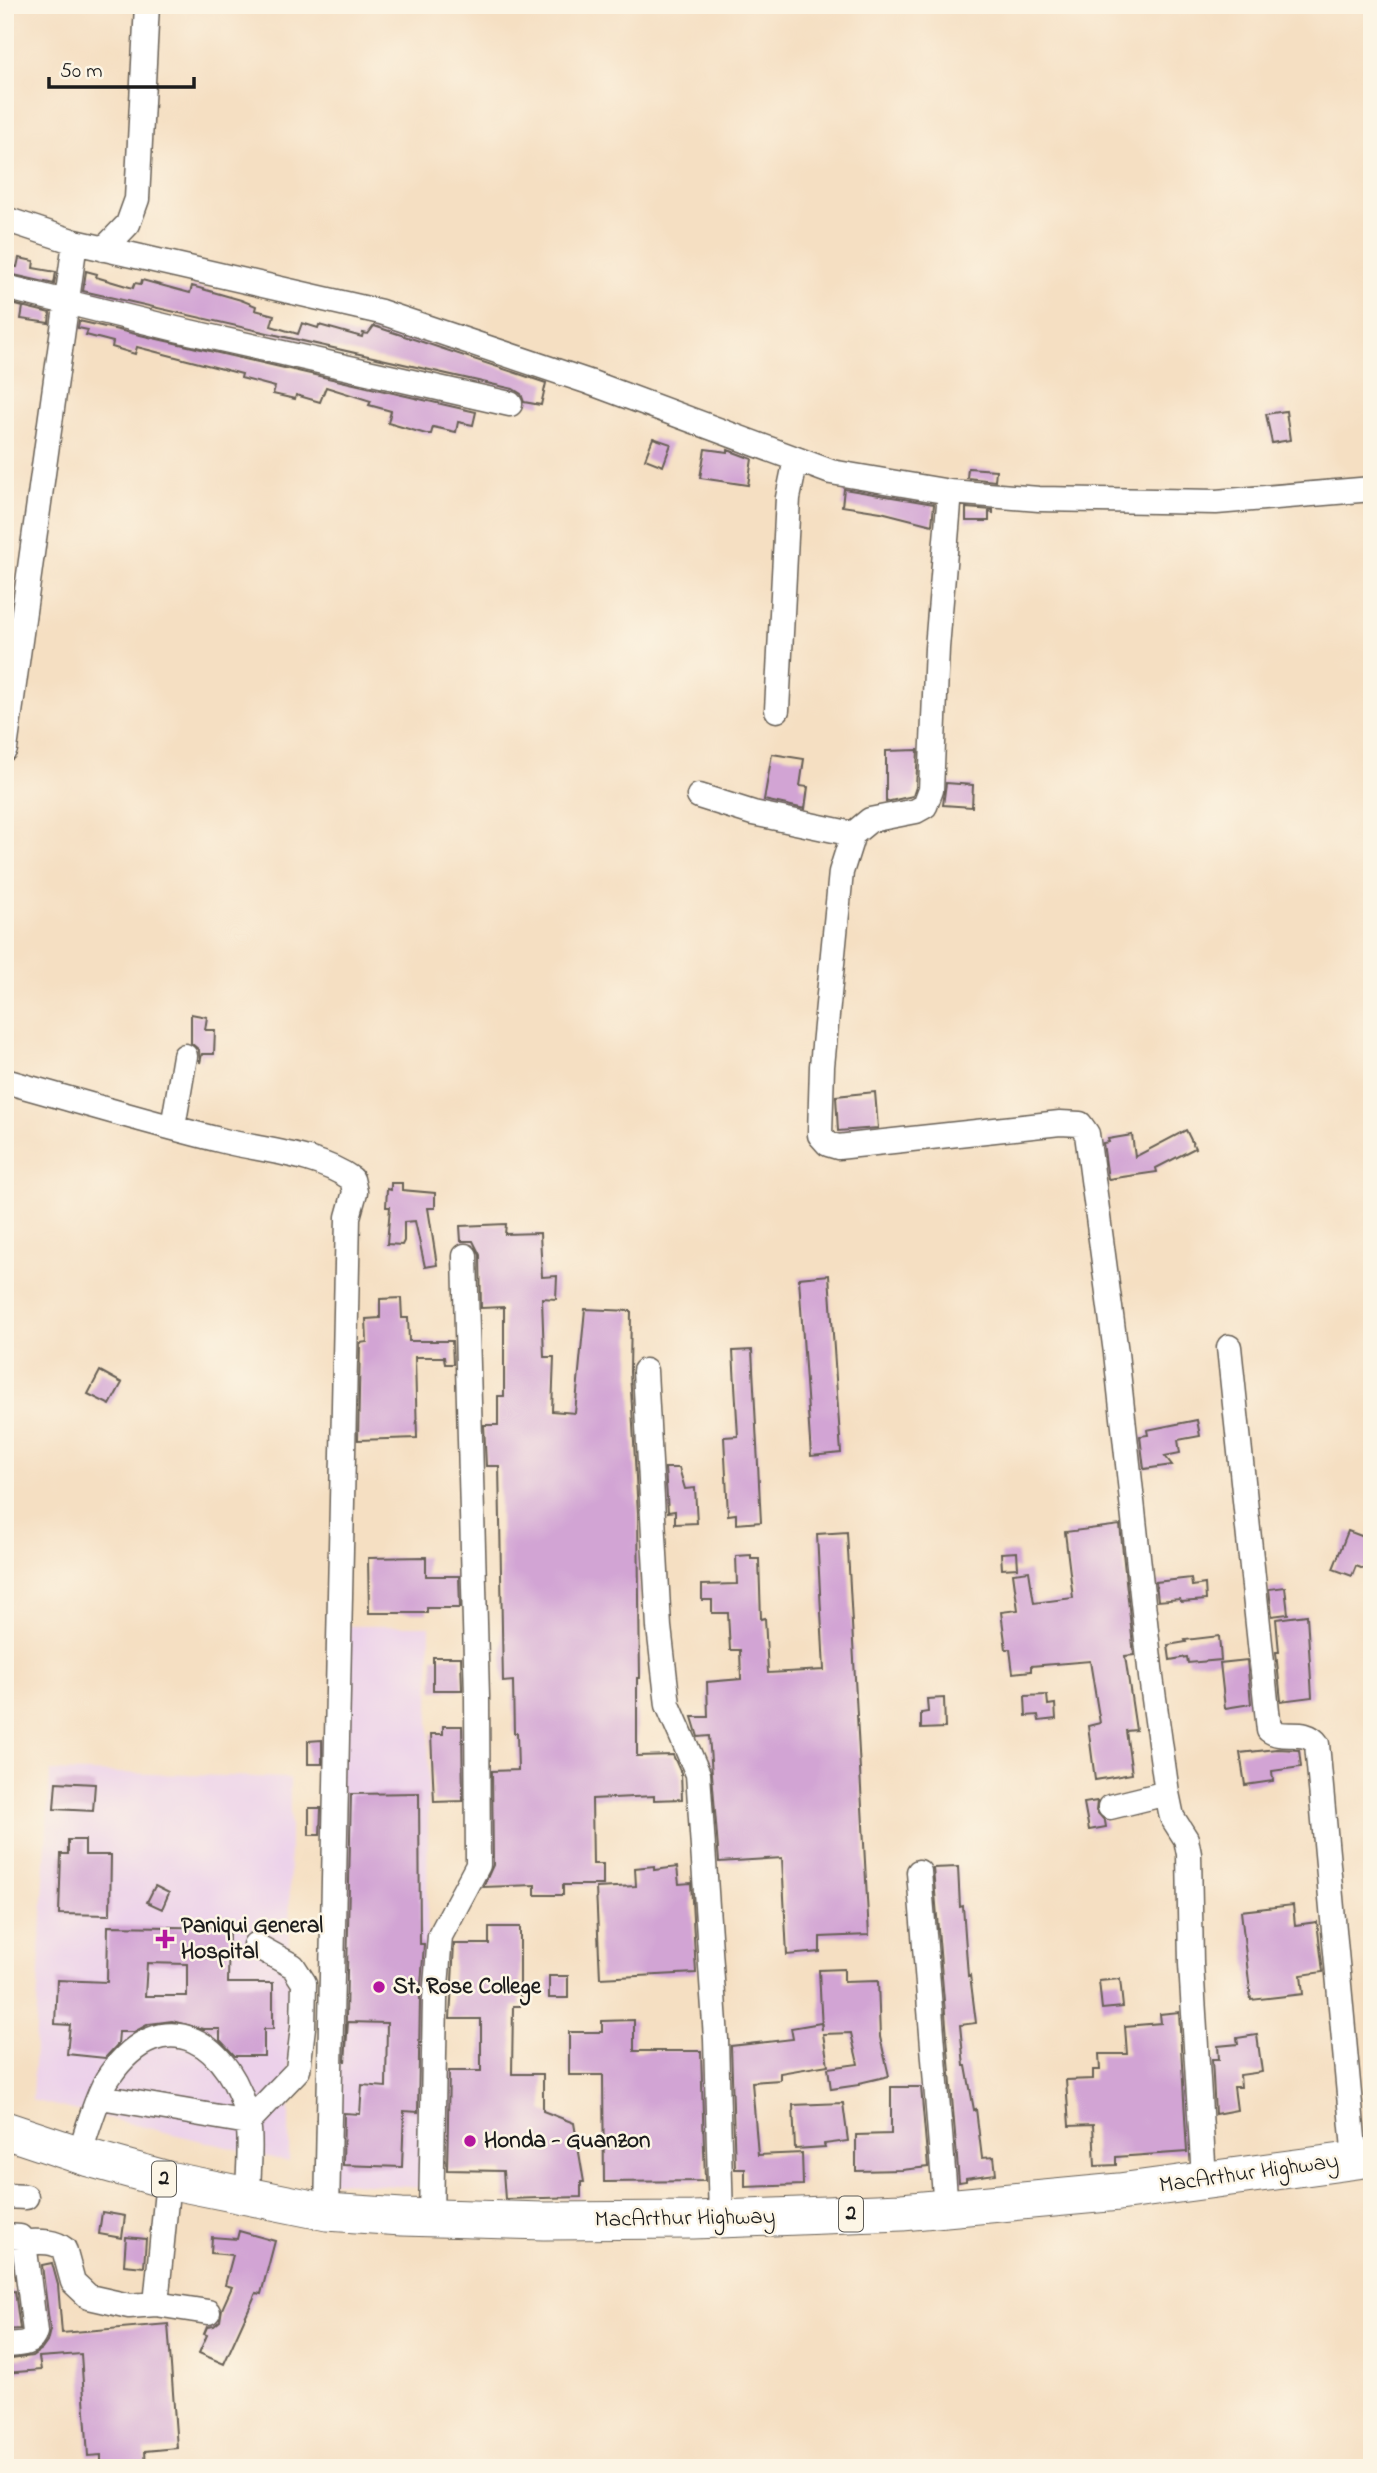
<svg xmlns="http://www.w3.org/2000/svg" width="1377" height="2473" font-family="'Indie Flower',sans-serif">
	<rect width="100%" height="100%" fill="#fcf5e5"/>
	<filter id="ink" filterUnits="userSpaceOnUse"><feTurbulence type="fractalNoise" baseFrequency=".0143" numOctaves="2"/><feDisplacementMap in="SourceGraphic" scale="14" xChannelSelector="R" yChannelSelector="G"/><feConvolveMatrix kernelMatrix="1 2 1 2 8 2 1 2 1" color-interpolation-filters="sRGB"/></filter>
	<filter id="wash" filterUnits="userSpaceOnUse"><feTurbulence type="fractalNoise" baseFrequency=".00686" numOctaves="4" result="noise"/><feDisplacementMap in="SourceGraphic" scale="28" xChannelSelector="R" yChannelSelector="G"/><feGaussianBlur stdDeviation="1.57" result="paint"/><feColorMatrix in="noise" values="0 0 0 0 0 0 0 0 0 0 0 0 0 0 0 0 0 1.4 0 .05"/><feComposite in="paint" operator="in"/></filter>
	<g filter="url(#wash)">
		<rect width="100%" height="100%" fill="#f5dfc2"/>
		<path fill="#ecd1ea" d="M343,1626h87l-6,562 -98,-7z
			M50,1771l240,7 -1,384 -257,-62z"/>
		<g id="blocks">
			<path fill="#d2a4d4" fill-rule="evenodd" d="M19,258l15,3 -1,7 23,4 -2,12 -49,-11v-8l12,2z
				M86,271l11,3 -1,3 37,11 2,-5 6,1 1,-4 48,13 2,-7 49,14 15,6 -1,4 19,5 -3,11 27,8 4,-11 16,5 1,-3 43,12 1,-4 5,1 6,-8 172,57 -5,22 -17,-3 -3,-8 -8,-5 -430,-98z
				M5,302l45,11 -1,10 -28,-4 2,-12z
				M79,321l397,91 -3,13 -15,-3 -2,10 -23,-5 -2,7h-5l-38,-11 3,-12 -22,-6 2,-4 -45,-14 -6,15 -24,-7 -1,4 -22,-5 2,-7 -34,-9 1,-4 -105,-27 -2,7 -23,-7 1,-5 -27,-7 2,-5 -10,-2z
				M1286,411l4,29 -18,3 -6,-29z
				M653,438l18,6 -8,22 -18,-7z
				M705,449l23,3v-2l24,9 -4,26 -48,-7z
				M968,468l28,2 -1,11 -28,-3z
				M844,489l90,15 -2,21 -51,-13 -39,-6z
				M966,508l27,2v3l-4,-1v9h-23z
				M918,750l-2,37 -3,9 -27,6v-51z
				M772,754l32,5 -4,27 8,1 -3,22 -41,-9z
				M946,783l27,2 -1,22 -29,-2z
				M191,1014l16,3 -2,13h10l-1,24h-12l-2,9 -1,-13 -8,-7z
				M875,1092l3,36 -40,3 -2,-35z
				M1186,1130l9,18 -39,20 1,4 -49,7 -5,-36 6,-1 -1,-3 24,-4 3,22z
				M391,1183h11v7l33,3v15h-7l9,57 -12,2 -10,-46 -11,1v19l-2,4 -15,-1 3,-37h-4l1,-18 4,1z
				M506,1224l-1,10 35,-1 2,44 15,-1 -1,23 -14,-1 2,59h10l-2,54 23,2 10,-104 46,2 -1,61 8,141 2,165h-3v78l36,-1 8,18 1,26 -28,1v-4l-62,3 1,65h10v21h-40v10h-28v-10l-52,2 10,-22 -1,-94 26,-1 -1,-37h-3l-1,-52 -10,1 -4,-216h-13l-2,-41h14v-29h6v-89l-23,1 -1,-53 -7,-14h-12l-1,-15z
				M829,1275l12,178 -30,3 -12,-178z
				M401,1298l1,20h6l1,23h43l1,23h-8l-1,-7h-29l2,81 -59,2 2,-97 7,-1 -1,-23 14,-1v-19z
				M752,1350l9,172 -25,2v-10l-8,1 -4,-78 14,-1 -5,-85z
				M100,1371l22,12 -12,22 -22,-11z
				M1197,1420l3,16 -22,4 2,13 -15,3 7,9 -28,4 -4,-33 8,-1 -1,-5z
				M665,1468h14l6,21 10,-1 2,35 -22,1v-13l-7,1z
				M1120,1525l14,130 -9,1 11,74 -10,1 6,43 -37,6 -7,-54 12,-3 -10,-62 -59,5v5l-18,2 -3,-24h-4l-5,-37 17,-2 -5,-37 16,-2 5,32 39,-5 -8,-66z
				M1348,1531l24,9v32l-16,-6 -4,10 -19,-7z
				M847,1532l22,403 -49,2v15l-33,3 -5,-97 -63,4 -10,-126 -11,1 -6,-20h16l-1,-35 34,-3 -1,-29h-10l-2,-37h-16v-13h-10v-15l35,-1 -1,-28 15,-1v4h8l2,60 4,-1 3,55 56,-3 -7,-136z
				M1017,1552l1,16 -16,1 -1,-16z
				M426,1557v19h33l1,32h-33v5h-58l-1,-55z
				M1191,1578l1,8 13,-2 1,16 -25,2 -1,-3 -22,2 -2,-19z
				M1285,1587l3,27 -16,2 -3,-27z
				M1307,1615l5,82 -31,4 -5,-49h3l-3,-33z
				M1219,1636l2,24 -33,3 -1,-6 -17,3 -2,-15 18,-3 -1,-2z
				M433,1657h28l1,33h-29z
				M1247,1660l4,44 -26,4 -5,-45z
				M1047,1695l1,10 7,-1 1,15 -17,2 -1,-6 -12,1 -1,-20z
				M944,1698l1,30 -24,1v-16l7,-1 -1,-13z
				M443,1726h19l1,75 -29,1 -3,-68h12z
				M322,1740v24h-14v-23z
				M1277,1749l22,1 2,17 -29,4 1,10 -28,4 -5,-32z
				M56,1782l39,2 -2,27 -39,-2z
				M419,1793l1,151h4l-4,55 -2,113 -14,-1 -2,56 -59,-2 1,-52 16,1 2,-29 24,2 1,-64 -39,-1 -3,40 6,-268z
				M1097,1801l-1,10 9,10 1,6 -17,3 -5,-27z
				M309,1808h12l-1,27h-11z
				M68,1840h17v15h26l-1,60 -51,-1 2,-60h7z
				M654,1866v4l23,-3 2,17 12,-1 5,90 -96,5 -4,-90 40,-2 -1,-18z
				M958,1867l2,40 3,-1 5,70 2,-1 6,48 -16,2 4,41h2l8,44 2,-1 6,49 12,-1 2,17 -30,4v3l-7,1 -26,-314z
				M155,1886l14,7 -7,16 -15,-7z
				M1293,1905l2,20 22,-3 6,50 -22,3 2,19 -52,6 -10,-89z
				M108,1926l121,2 -1,55h45v46h-9v27h-29l-15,-16v-11h-17l-31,-8 -23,3 -15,8h-15l-1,12 -13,14 -38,-4 3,-29 -15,-1 2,-44 50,2zM147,1963l40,1v32h-42z
				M489,1927h31v79h-7l-1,68h31v37l31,12 10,59h-3v15l-76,2 -2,-28 -56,-1 2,-99h32v-52h-31l4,-75h35z
				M844,1969v13l34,-1 2,56 9,39 -30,7v2l-28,4 -3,-21 30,-4 -7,-31 -28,1 5,31 -48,8v7l-28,2 6,73 44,-2 1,32 -58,2v-18h-10l-4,-123 62,-7 -2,-11 30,-5 1,7 -3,-60z
				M549,1976h19v22h-19z
				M1120,1979l3,28 -21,2 -3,-28z
				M1179,2012l8,140 -71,5v8l-21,1 -2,-41 -24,1 -3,-46 27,-1v-9h7l-1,-16h28l-2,-28 36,-3 -1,-9z
				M634,2020v31h67l4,130 -101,1 -1,-107h-34v-43h33v-11z
				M1257,2035l5,37 -22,3 1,12h-7l3,23 -22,4 -3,-55h7l-1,-13 20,-2 -1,-6z
				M891,2087h30l7,80 -26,3 -46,1v-36l35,-1z
				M843,2103l5,38 -24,3 1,3 -30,2 -2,-44z
				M102,2212l23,4 -3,22 -23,-4z
				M239,2231l36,10 -14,53 -5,-1 -32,71 -25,-11 8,-18 -3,-1 3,-7 7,-1 6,-5 2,-12 10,-22 -7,-2 8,-30 -22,-2 1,-16 25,2z
				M126,2237l20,2 -2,28 -20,-2z
				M52,2263l6,22 4,48 106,-9 9,124 -32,3 1,16 -45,1v-13l-13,1 -7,-102 -42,3 2,13 -36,3v-13l27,-4 10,-7 5,-7 3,-12 -8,-65z
				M15,2291l5,38 -15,1v-38z"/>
		</g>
	</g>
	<g filter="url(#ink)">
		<use href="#blocks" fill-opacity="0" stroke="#686056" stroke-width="2"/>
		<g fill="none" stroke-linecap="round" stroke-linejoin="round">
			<defs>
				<path id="minor" d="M5,219l70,23 306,70 208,70 242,90 119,20 89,7 177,3 156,-13
					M104,249l24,-25 9,-25 10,-194
					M5,287l171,42 334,75
					M950,492l-13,156 -6,142 -6,16 -9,5 -46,9 -17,14 -12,38 -19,194 -2,69 8,9 10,3 222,-24 20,1 7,10 29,219 35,324 16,116 5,24 14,22 3,15 2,110 13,215
					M777,710l11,-212 8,-39
					M5,749l70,-507
					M699,796l54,17 100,21
					M5,1081c73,20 145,42 219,60 41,10 92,13 128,38l3,13 -7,25 -21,995
					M173,1127l12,-71
					M1229,1347l40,383c14,11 36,-3 48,14l38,416
					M645,1371l14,256 9,78 30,69 18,265 5,180
					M1110,1807l57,-14
					M919,1872l27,336
					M101,2097l147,25 50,-52 5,-43 1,-44 -11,-17 -38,-21
					M79,2155c7,-20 19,-64 31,-80 54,-77 123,-31 138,46 4,22 0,52 0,75
					M5,2196l21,1
					M431,2218l4,-219 5,-63 38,-71 -1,-169 -12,-440
					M5,2236l15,1 4,5 11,90c-3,14 -18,12 -30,13
					M24,2242c13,0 29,-2 40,7l9,33 16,15 40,9 27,-2 52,8
					M156,2304l12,-124"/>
				<path id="highway" d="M5,2130l84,28 79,22 159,32 75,5 142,4 149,-1 209,-8 217,-20 253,-34"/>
			</defs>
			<use href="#minor" stroke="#686056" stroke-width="27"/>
			<use href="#highway" stroke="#686056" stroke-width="39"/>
			<use href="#minor" stroke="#fff" stroke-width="24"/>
			<use href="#highway" stroke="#fff" stroke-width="37"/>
		</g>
	</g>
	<g fill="#b5179e" stroke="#fcf5e5" stroke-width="2.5">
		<path d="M161.5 1928.5h7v7h7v7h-7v7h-7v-7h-7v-7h7z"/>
		<circle cx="379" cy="1987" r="7"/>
		<circle cx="470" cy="2141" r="7"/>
	</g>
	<g text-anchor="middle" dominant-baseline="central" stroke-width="5" stroke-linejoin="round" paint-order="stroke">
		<g fill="#fcf5e5" stroke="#5f5d58" stroke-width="2">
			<rect x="152" y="2161.5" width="24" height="35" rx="5"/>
			<rect x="839" y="2196.5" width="24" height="35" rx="5"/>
		</g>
		<g font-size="21" font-weight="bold" fill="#1c1c1c">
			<text x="164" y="2179">2</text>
			<text x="851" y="2214">2</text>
		</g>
		<g font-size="23" font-weight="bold" fill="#1c1c1c" stroke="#fcf5e5" text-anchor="start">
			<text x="181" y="1926">Paniqui General<tspan x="181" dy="26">Hospital</tspan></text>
			<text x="393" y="1987">St. Rose College</text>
			<text x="484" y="2141">Honda - Guanzon</text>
		</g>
		<g font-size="23" fill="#1c1c1c" stroke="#fcf5e5">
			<text transform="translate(1249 2174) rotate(-8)">MacArthur Highway</text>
			<text transform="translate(685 2219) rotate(-1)">MacArthur Highway</text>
		</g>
	</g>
	<rect width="1377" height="2473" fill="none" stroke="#fcf5e5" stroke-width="28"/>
	<path d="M49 77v10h145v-10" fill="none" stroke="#1c1c1c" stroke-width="3.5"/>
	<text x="60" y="77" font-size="21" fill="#1c1c1c" stroke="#fcf5e5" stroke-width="5" paint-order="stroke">50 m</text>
</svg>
